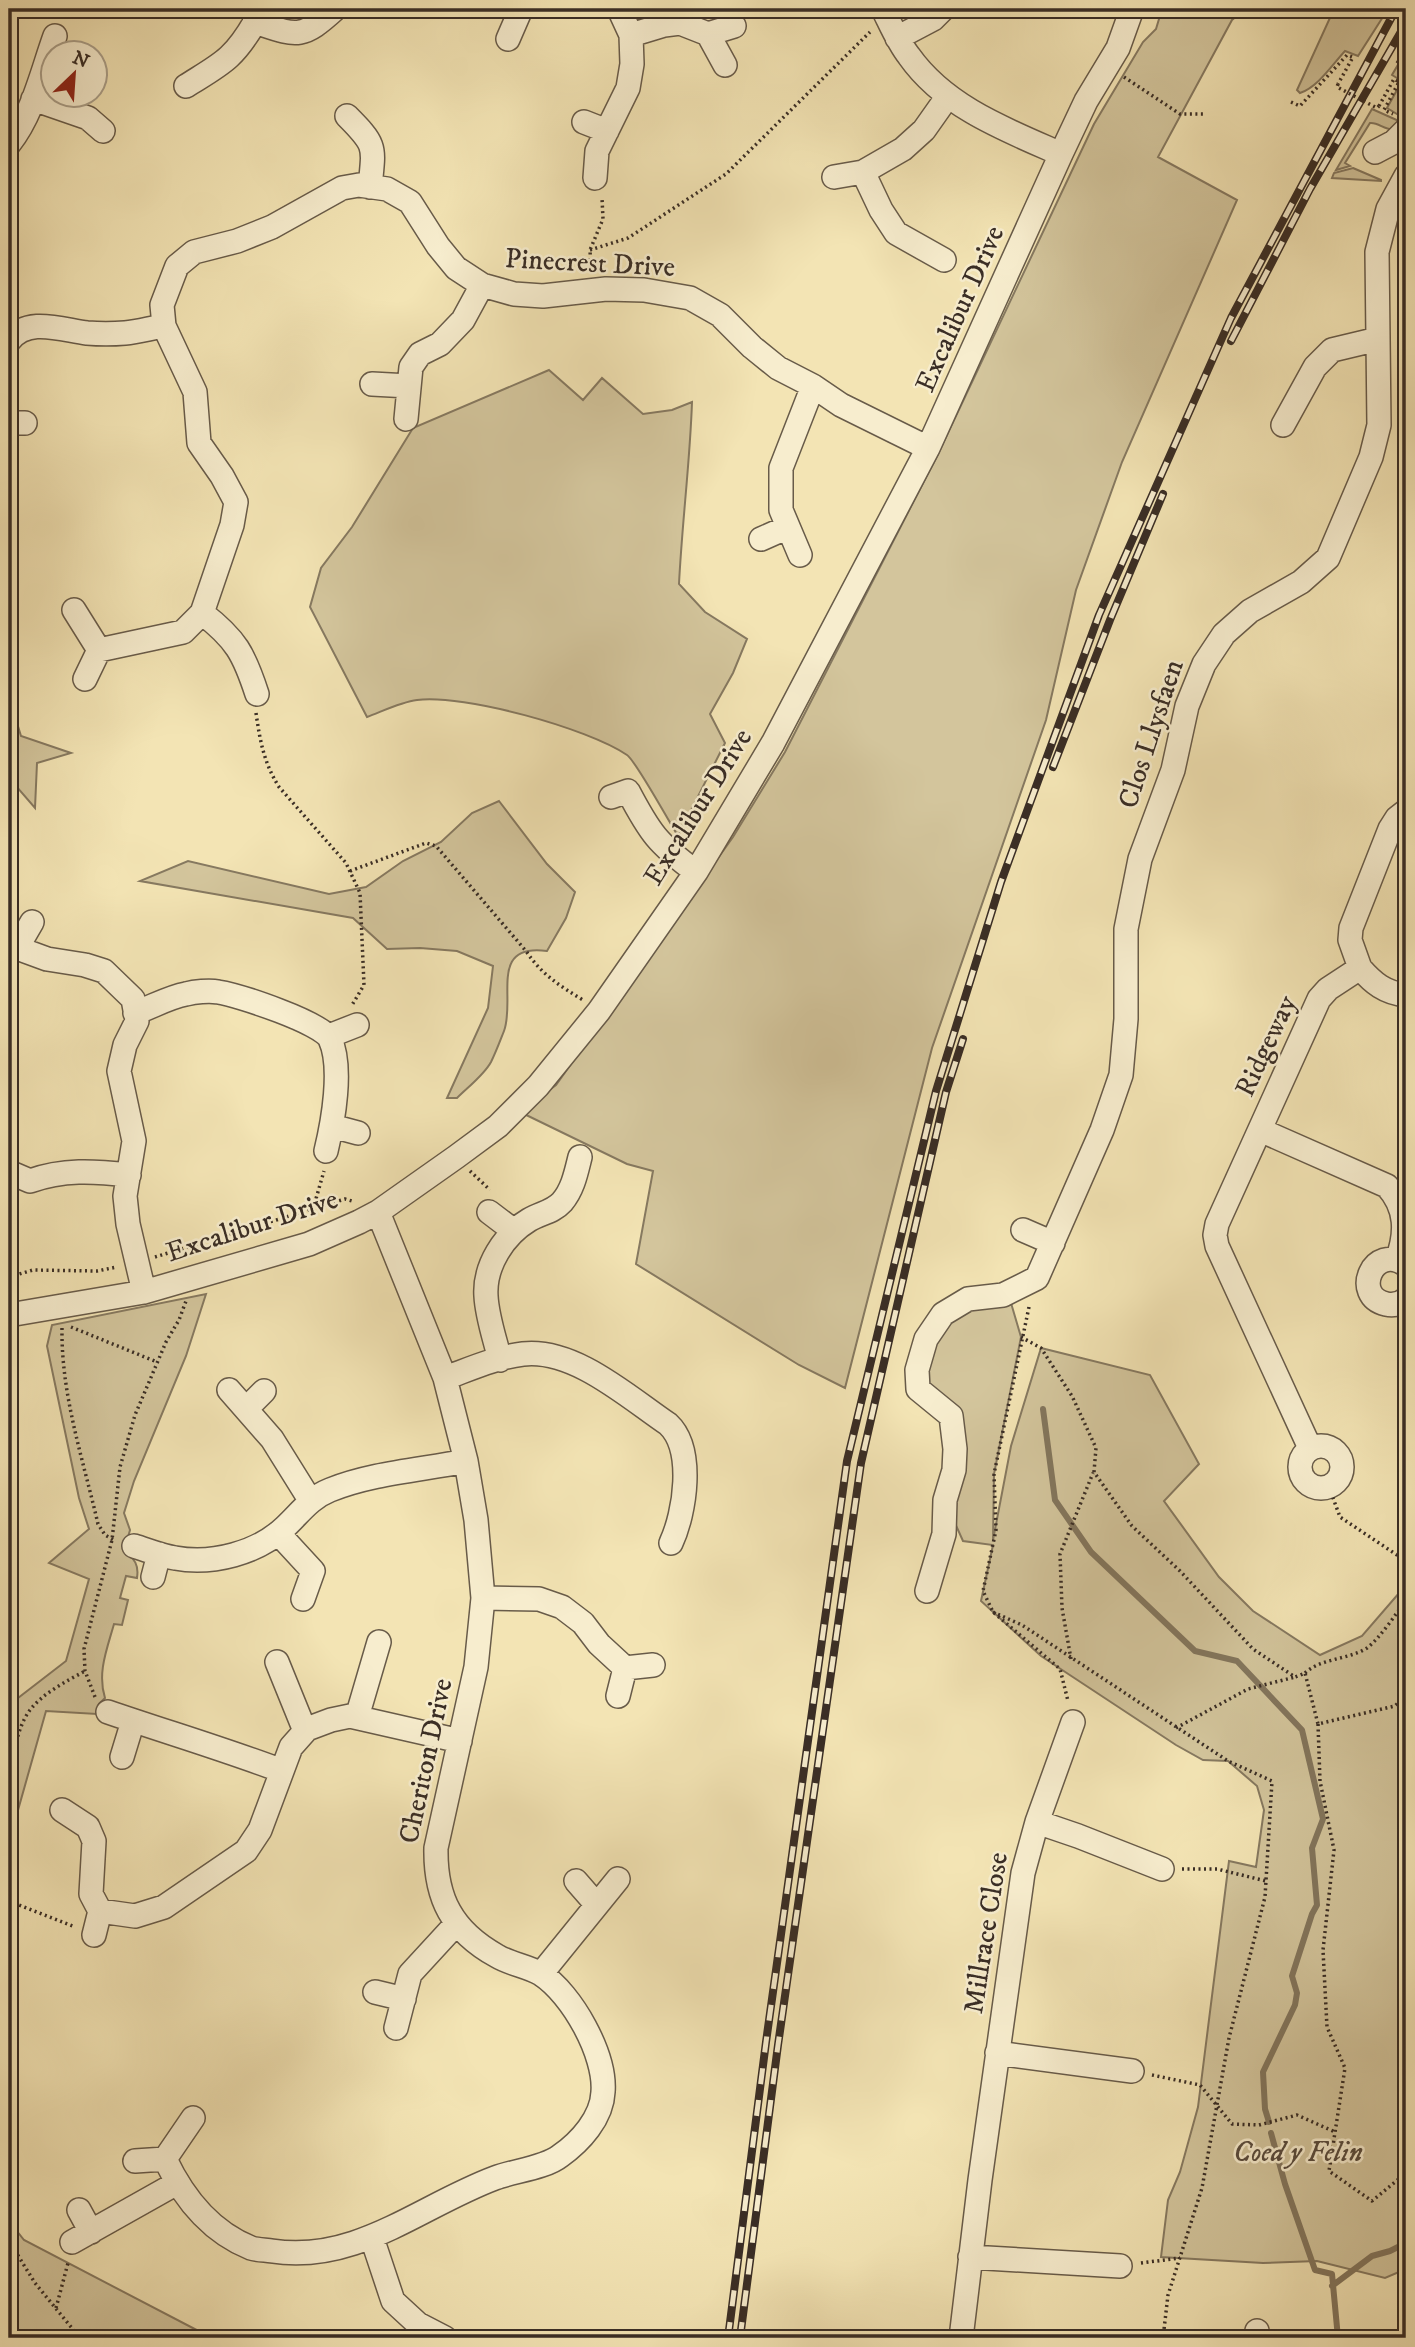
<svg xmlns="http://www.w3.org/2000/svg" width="1415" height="2347" font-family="'IM FELL DW Pica',serif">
	<rect width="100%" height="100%" fill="#f3e4b4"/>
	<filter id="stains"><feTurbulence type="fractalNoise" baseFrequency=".00286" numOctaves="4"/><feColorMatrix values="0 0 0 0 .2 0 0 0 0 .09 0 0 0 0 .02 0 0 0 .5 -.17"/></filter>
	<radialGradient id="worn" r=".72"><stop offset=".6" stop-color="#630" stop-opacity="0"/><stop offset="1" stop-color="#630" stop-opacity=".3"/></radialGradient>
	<path fill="#d3c59c" stroke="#867960" stroke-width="2" d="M1162,9h83l-13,11 -74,137 79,43 -115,262 -46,128 -30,130 -114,328 -87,340 -46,-23 -163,-101 17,-93 -26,-7 -107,-52 36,-27 177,-248 52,-85 153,-298 156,-330 49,-82 13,-13z
		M1334,9h54l-30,47 -13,-5c-13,14 -27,36 -45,42l-3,-3z
		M1399,63l7,5v41l-4,8 -15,-9 15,-27 -10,-6z
		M1372,109l27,12 -4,8c-10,2 -16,-7 -25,-6l-25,40 5,3 -14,4z
		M1353,168l28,12v1l-49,-3 2,-5z
		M549,370l34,30 19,-22 41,36 29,-4 20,-8c-2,60 -10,121 -13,182l26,28 42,27 -14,34 -23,41 15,29 -47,93c-9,-14 -42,-75 -51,-81 -40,-27 -163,-61 -210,-55 -16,2 -34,11 -50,17l-57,-110 11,-39 31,-41 61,-99z
		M9,697l12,39 50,17 -34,10 -2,45 -26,-30z
		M499,801l48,63 28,28 -9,26 -19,33c-59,-8 -31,48 -43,80 -4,10 -8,21 -13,31 -7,13 -23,25 -34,36h-10l41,-90 5,-42 -36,-15 -37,-3 -33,1 -34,-31 -213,-37 48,-20 141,33 37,-7 37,-26 38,-19 31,-29z
		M206,1294l-20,62 -52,125 -10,32 6,17 -6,21c11,8 15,14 13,27l-11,-2 -6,22 8,2 -6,25 -8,-1c-7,25 -17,49 -9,74l-6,6 -2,10 -51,-3 -37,131v-137l57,-44 23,-82 -40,-16 40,-34 -10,-31 -32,-152 5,-21z
		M1011,1303l10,34 -27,137 -1,66 18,-94 30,-98 109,27 49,89 -35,37 55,76 34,34 67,44 42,-19 44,-51v684l-21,9 -68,-17 -54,2 -102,-6 7,-57 12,-28 18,-65 31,-246 27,6 8,-57 -7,-24 -29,-25 -25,-1 -27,-15 -135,-89 -60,-55 12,-56 -30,-4 -13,-29 1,-95 -33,-28 8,-50 41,-29z
		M9,2064l8,17 -8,82z
		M9,2221l15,19 188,98h-203z"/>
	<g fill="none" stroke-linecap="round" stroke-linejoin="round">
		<path stroke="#83765d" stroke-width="6" d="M1043,1409l12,91 36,52 104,99 42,10 65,69 21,89 -11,29 5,57 -5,9 -20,62 5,17 -2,12 -32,67 2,37 4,13
			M1271,2133l14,51 30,86 17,4 6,64
			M1332,2286l40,-30 18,-5 16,-8"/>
	</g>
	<path fill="#9a8c6f" stroke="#392d25" stroke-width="2" d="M1405,49h1v19l-9,-6z"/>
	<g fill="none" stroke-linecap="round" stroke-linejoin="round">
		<defs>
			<path id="minor" d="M253,9l2,13c42,14 46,18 80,-13
				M883,9c8,16 15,33 26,47 36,51 97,74 152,98
				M708,34l26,-8
				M631,35l33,-10 16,-2 28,11 17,31
				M897,38l36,-19 10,-10
				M508,39l13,-30
				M186,86c35,-22 47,-26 69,-64
				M33,99l55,19 15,13
				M347,116c30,30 27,30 23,71
				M584,122l23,9
				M9,144c24,-30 33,-72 46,-108
				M1375,152l19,-10 12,-12
				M863,172l18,38 15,23 48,27
				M834,177l29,-5 40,-23 21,-19 24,-34
				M595,178l2,-27 31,-63 4,-24 -1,-29 -12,-26
				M9,341c18,-25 53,-11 78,-8 12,1 26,1 38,0 13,-1 26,-5 39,-7
				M372,384l37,2
				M406,419l5,-52 9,-13 20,-10 23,-24 19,-35
				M9,423h16
				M1283,425l32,-58 17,-17 46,-11
				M761,539l27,-12
				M800,555l-19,-45v-42l32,-82
				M74,610l25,40 -14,29
				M202,613c34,26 42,41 55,81
				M99,650l84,-18 19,-19 30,-88 4,-23 -14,-26 -23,-33 -4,-51 -31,-66 -2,-21 15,-39 17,-14 43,-11 35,-14 70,-39 17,-3 28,4 23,13 28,44 18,22 26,17 32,9 29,2 63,-7 38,1 46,8 30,17 32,32 26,21 35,18 28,19 87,43
				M611,797l17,-6c22,42 30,53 68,81
				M17,948l15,-26
				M9,950l8,-2 30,11 38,6 19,6 29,28 4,22 -12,24 -6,26 15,70 -9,55 3,28 16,68
				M1360,968c13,15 25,25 46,27
				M135,1013c17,-6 34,-16 51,-19 8,-2 23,-4 32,-2 20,3 105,31 112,47 13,28 3,83 -4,112
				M329,1036l28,-11
				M332,1126l26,7
				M1260,1130l127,56c20,22 20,47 10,74
				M9,1172l21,9c33,-12 64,-10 99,-6
				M489,1212l25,19
				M1023,1230l30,13
				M1406,1265c-33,-23 -55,31 -20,39 8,2 14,0 20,-5
				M9,1315l135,-23 165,-48 50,-22 19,-10 78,-55 42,-31 40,-40 61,-75 97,-139 77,-129 155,-295 133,-294 25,-53 32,-53 14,-39
				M500,1360c-5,-21 -13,-43 -14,-64 -2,-30 18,-61 43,-76 12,-7 24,-8 33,-18 11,-13 14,-29 18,-45
				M445,1378c25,-9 52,-21 78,-24 51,-6 105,43 145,70 27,25 17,89 3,119
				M229,1390l43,49 38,61
				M246,1409l18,-18
				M1300 1467a21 21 0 1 1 42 0a21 21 0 1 1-42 0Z
				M1310,1448l-93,-202 -2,-11 2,-11 102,-225 9,-10 32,-21 -10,-28 1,-12 39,-99 7,-11 9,-7
				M278,1533l35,38 -10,28
				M134,1546c13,4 27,10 41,12 37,7 83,-5 110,-31 15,-14 25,-29 45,-37 42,-17 91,-20 136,-29
				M153,1577l6,-23
				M927,1591l17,-57 1,-34 9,-30 1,-21 -4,-33 -33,-27 -1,-19 9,-31 17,-25 25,-15 35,-4 34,-17 65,-148 19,-55 5,-56v-90l14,-70 33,-89 14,-64 17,-42 20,-30 26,-23 51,-29 27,-24 43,-101 8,-32 -2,-173 11,-43 18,-33
				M483,1598l56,1 23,8 21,16 16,21 26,24
				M277,1662l28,69
				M618,1696l7,-28 28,-3
				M108,1712c58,20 116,37 174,59
				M357,1717l22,-75
				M122,1757l11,-36
				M62,1810l26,17 6,14 -3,53 9,17
				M1037,1822l41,14 84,33
				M576,1881l20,23
				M94,1935l6,-24 35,5 29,-9 82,-56 14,-21 31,-83 16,-18 24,-9 19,-4 110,25
				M541,1974l77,-95
				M375,1992l29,7
				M396,2028l14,-54 46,-50
				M997,2053l135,18
				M165,2159c18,38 46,73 86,89 6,2 15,2 21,3 84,13 148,-45 223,-73 18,-7 50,-10 65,-22 20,-14 42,-38 43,-64 3,-37 -31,-98 -62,-118 -14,-8 -31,-10 -44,-18 -45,-25 -62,-58 -61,-108l40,-181 7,-69 -7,-78 -10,-59 -21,-83 -67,-166
				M135,2161l30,-2 28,-41
				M79,2210l12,22
				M372,2238l21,63 25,23 27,14
				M72,2242l105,-59
				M970,2257l150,9
				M961,2338l19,-158 43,-307 14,-51 36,-100
				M1257,2338v-7"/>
		</defs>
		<use href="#minor" stroke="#685b49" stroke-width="26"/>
		<path stroke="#392d25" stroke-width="3.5" stroke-dasharray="2 3.5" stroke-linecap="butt" d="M1124,77l56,37h26
			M1291,102l9,4 47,-51 6,2 -15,27
			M1379,106l15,-27 5,3 -15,28 9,4
			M590,250l38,-12 98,-64 144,-142
			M591,271l-1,-21 13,-31 -1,-21
			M256,713c4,28 8,50 23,74l67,76 14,30 4,92 -12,20
			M350,871l76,-28 10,3 90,105c15,23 34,35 57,49
			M470,1171l20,19
			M313,1209l11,-38
			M155,1257l190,-58 7,2
			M9,1277l24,-7 64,1 20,-4
			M1029,1307l-35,167 2,56 -13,61 10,21 67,57 8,32
			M71,1327l86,35
			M62,1328c-1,67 21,131 36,196l7,11 9,5
			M1021,1337l20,11 31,48 24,52 -2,24 38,54 48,45 73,78 42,28 10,-4 13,51 77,-18 11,-11
			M1329,1487l11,30 60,40 6,1
			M993,1612l29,13 206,136 44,20 -7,116 -36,141 -27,150 -34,107 -5,43
			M1071,1659l-9,-51 -2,-54 33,-81
			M1305,1673c16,-15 43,-13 62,-25 13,-10 29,-34 39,-48
			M95,1697l-10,-26 -1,-22 28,-109 8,-73 15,-52 31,-73 13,-22 7,-19
			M1318,1724l2,57 14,69 -11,100 4,77 18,41 -16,103 43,30 34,-28
			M1176,1728l72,-39 47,-12
			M9,1774c5,-20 8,-47 21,-64 13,-17 37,-29 55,-39
			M1182,1869h35l49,12
			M9,1901l66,26
			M1152,2075l48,10 32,39 27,1 38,-10 38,17
			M9,2241l26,42 45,55
			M1141,2263l39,-5
			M56,2308l12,-45"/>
		<use href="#minor" stroke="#f7edce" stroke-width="23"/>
		<defs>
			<path id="rail" d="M1231,341l79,-152 96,-166
				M1053,767l57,-147 53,-126
				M728,2338l38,-296 81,-581 89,-370 65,-209 98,-267 132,-297 165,-309
				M740,2338l38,-293 83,-582 85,-371 17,-53"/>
		</defs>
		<use href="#rail" stroke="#392d25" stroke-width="8"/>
		<use href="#rail" stroke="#f7edce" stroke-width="5" stroke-dasharray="16" stroke-linecap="butt"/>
		<path stroke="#392d25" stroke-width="3.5" stroke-dasharray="2 3.5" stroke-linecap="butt" d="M1338,84l-1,3 40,21 2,-2"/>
	</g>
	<g text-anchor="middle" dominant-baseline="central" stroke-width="5" stroke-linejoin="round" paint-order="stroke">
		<g font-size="28" fill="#392d25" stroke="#f7edce">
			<text transform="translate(590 263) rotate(3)">Pinecrest Drive</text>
			<text transform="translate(960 309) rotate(-66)">Excalibur Drive</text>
			<text transform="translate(1151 734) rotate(-72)">Clos Llysfaen</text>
			<text transform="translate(698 807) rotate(-58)">Excalibur Drive</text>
			<text transform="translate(1266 1046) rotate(-65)">Ridgeway</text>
			<text transform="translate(252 1226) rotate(-18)">Excalibur Drive</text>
			<text transform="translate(426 1761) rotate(-78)">Cheriton Drive</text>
			<text transform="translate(986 1933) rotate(-81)">Millrace Close</text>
		</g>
		<g font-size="28" font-style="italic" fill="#584b3d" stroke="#f7edce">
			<text x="1298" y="2152">Coed y Felin</text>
		</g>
	</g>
	<rect width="1415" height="2347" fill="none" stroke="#f3e4b4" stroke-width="35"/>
	<rect x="10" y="10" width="1394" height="2326" fill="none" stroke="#392d25" stroke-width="3.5"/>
	<rect x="18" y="18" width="1380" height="2312" fill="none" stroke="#392d25" stroke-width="2"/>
	<g transform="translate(74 74) rotate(25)"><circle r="33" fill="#f7edce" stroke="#aba08a" stroke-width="2"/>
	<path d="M0-5L12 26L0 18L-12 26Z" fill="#8f2418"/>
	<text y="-10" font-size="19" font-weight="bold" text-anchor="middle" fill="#392d25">N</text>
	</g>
	<rect width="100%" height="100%" filter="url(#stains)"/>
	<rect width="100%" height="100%" fill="url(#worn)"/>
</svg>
